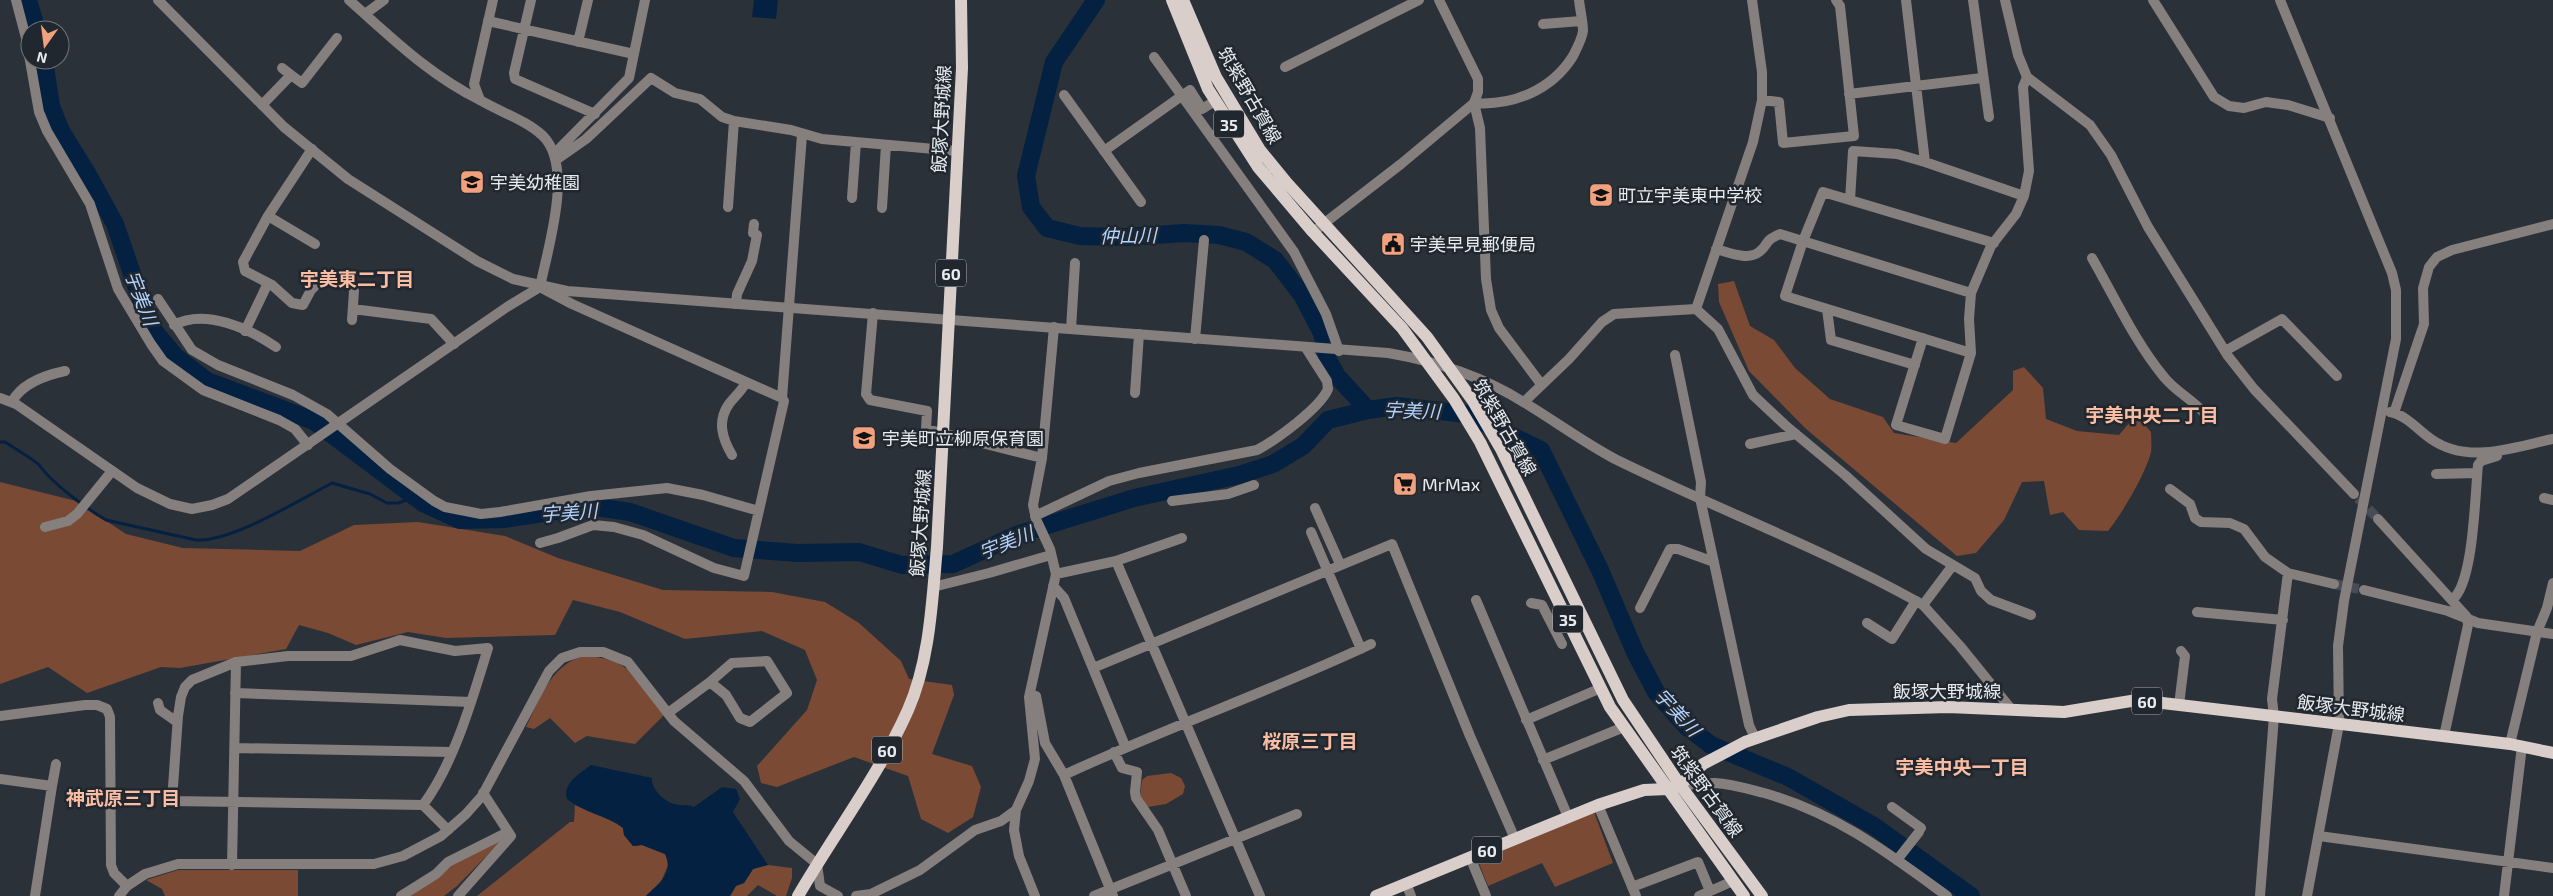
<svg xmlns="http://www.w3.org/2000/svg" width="2553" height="896" font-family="'Exo 2','Noto Sans JP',sans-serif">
	<rect width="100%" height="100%" fill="#2b3139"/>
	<path fill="#7b4a34" d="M1734,281l16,45 24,14 21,28 35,31 53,18 11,16 62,10 57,-53v-19l11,-4 19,21 3,31 31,12 42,4 17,-20 15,17c0,7 1,14 0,20 -5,21 -29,62 -43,79l-29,-1 -16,-18 -13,3 -6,-34 -22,1 -18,38 -28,33 -19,3 -152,-128 -56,-57 -30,-69 -1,-18z
		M0,482l76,19 50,33 57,14 117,3 54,-26 64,-3 87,14 53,22 105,32 109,2 53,10 34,21 42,38 8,18 43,6 2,10 -22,59 40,12 9,21 -8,30 -25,16 -27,-14 -13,-43 -54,-19 -77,30 -16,-4 -4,-17 50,-56 10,-30 -12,-30 -43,-19 -77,8 -65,-27 -47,-12 -18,35 -109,3 -38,-6 -52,13 -28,-12 -29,-8 -13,24 -106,19 -19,-1 -74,26 -39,-26 -48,17z
		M583,656c47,1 55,24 81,59l-29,29 -48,-8 -12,7 -25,-25 -16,11 -8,-2c14,-28 24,-61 57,-71z
		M1171,773l10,5 4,8 -2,8 -17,10 -18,3 -8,-10 2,-17 5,-4z
		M575,805l40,17 8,6 1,7 9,11 9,-1 23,9 4,9 -9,21 -14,12h-169l93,-74h4z
		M1594,812l19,51 -58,24 -13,-24 -54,23 -10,-25z
		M505,837l-48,49 -13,10h-38l46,-32z
		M768,865l24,3v10l-6,18h-9l-19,-11 -11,11h-17l6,-11 8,-2 9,-14z
		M178,870h120v26h-133l-3,-7 -16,-9z"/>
	<path fill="#042142" d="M754,0h24l-2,19 -24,-2z
		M591,765l61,13c-1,11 12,23 22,26 7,2 13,0 20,3l28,-20 14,2 4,10 -7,13 35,53 -15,4 -9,14 -8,3 -6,10h-84c13,-13 28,-22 19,-42l-23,-9 -9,1 -9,-11 -1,-7c-17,-13 -39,-15 -56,-29 -5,-16 14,-26 24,-34z"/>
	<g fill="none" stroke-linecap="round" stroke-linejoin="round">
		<path stroke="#042142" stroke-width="3" d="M0,442h5c6,4 33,20 35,24 12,17 47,43 66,54l90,20c36,2 103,-40 136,-57l38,11 17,9h11l17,-6"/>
		<path stroke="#042142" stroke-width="18" d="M28,0l9,30
			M1096,0l-42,62 -28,114 5,31 16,21 33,8 46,1 58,-4 35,2 27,7 29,18 27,35 20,38 6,27 9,16 31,34
			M44,60l7,46 10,25 26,42 28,51 35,102 25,30 32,25 107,40 109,82 37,17 44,-1 85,-13 41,6 104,36 63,5 62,-1 43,13 51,-1 66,-30 115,-36 105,-23 34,-11 30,-18 25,-26 40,-10 29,-4 69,8 75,36 59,120 35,82 21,40 30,34 25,19 77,32 86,49 97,70"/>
		<path stroke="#474d54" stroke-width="10" stroke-dasharray="10 5" stroke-linecap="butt" d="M2358,498l20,21
			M2334,584l30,6"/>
		<path stroke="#857f7d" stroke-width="10" d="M16,0l10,38 13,74 8,19 43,73 28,85 33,55 12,17 40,29 76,30 16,9 13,16
			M349,0c42,37 80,75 131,100
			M531,0l-17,73 1,6 80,35
			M1906,0l19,162 99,34
			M1973,0l16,117
			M2005,0l13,55 9,22 63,48 21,30 37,72 80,129 26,33 100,105
			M2153,0l61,97 15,9 15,2 22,-6 22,3 42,13
			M365,14l19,-14
			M488,21l146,33
			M1543,24l38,-3
			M578,42l10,-42
			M1154,57l140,195 32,62 13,37
			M1285,67l134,-67
			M282,68l9,7
			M1849,94l133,-16
			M1064,95l77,107
			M1762,100l17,2 4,41 71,-7 -14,-130 -4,-6
			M262,105l29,-30 11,8 35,-45
			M312,149l-44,67 -25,46 2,9 27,14 20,18 11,2 8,-15 8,-8h32l3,9 -2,29
			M1104,151l86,-61 12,19 13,-8
			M555,153l74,-75 16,-78
			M556,160l30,-21 65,-61 24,15 25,6 22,18 12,4 57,9 31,9 135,12
			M852,198l4,-56
			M1850,200l3,-49 44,3 28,8
			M728,207l6,-86
			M882,208l4,-63
			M268,216l47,28
			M1716,249c12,3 32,12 43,3 10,-7 4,-11 21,-18l191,59
			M2092,258c23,40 43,84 72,119 11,14 28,22 40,36
			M540,287l32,17 210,94
			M158,299l34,51 26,15 75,30 34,19 63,55 44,32 11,6 36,7 19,-2 91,-16 76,-8 36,7 56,16
			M736,304l1,-10 15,-33 5,-26 -4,-2 1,-9
			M353,309l78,10 23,25
			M1696,309l57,-167 9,-42v-28l-10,-72
			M1827,309l4,31 84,25
			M873,313l-7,81 4,6 57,11 -1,18 116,29
			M174,325c31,-17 76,4 102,22
			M1071,329l4,-66
			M245,331l23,-48
			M1923,338l-27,87 49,14 26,-86 -2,-34 2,-26 20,-47 25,-32 8,-18 5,-25 -6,-84 4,-10
			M1195,339l9,-99
			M2225,351l57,-32 55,57
			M1971,353l-186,-57 18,-55 20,-49 171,51
			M1675,355l26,127 -1,16 49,227 6,13
			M1541,384l-42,-56 -8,-18 -5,-31 -6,-151 -6,-25c39,3 78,-13 99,-47 4,-8 9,-17 10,-25 0,-10 -3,-21 -4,-31
			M1135,393l4,-59
			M12,402c9,-18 34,-27 53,-31
			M1524,402l45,-43 33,-37 12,-8 82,-5 22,20 35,66 32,30 60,50 81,74 49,29 6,13 10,9 40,15
			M2390,412c16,3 28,18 41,27 37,26 82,8 122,0
			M2394,413l30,-89 -1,-36 6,-21 8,-10 15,-7 101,-26
			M1750,444l46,-10
			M732,455c-10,-17 -15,-34 -3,-51 6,-8 13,-13 17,-22
			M2436,474l41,-1
			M2170,489l20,15 5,14 6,4 29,1 14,6 21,28 23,16 46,11
			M2544,498l9,2
			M1172,501l56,-7 26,-9
			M1315,508l25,56
			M1035,516l74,-35 30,-8 118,-23c19,-10 63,-42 71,-61l-1,-8 -21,-33
			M2378,519l89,98 1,8 -24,111
			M45,527l23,-6 9,-7 35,-43
			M1311,532l50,117
			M540,543l18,-5 35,-13 21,2 29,8 71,33 30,8 40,-175 -2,-3 20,-263
			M1116,561l66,-23
			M1056,574l60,-13 144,335
			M1053,586l11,12 61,148
			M933,587l56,-14 62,-18
			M2364,590l84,21 30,12 75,11
			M1476,600l92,217
			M2452,600c22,-16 23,-107 26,-135l3,-4 16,-5
			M1531,603l11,2 20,39
			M1923,605l30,-40
			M1640,608l30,-59h8l36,13
			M2197,612l86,8
			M1867,623l25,16 24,-38
			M767,661l20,32 -37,29 -10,-4 -14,-23 -16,-13 22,-19z
			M1093,668l299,-124 78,192 45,103
			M235,693l236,9
			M1029,697l7,-1 9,47 19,32 49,121
			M158,703l2,7 17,12
			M2179,705l6,-49 -4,-5
			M668,713l42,-31
			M0,716l85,-11h12l10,4 3,8 1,148 3,8 13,13
			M1526,720l75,-32
			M2510,744l27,-112 10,-24 6,-25
			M235,748l216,4
			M1114,752l8,16 15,4 -2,20 1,6 22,32 28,66
			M1543,760l81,-33
			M1064,775c101,-47 207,-84 307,-131
			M0,779l52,7 -17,110
			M52,786l4,-22
			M423,805c31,-41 50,-108 65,-157l-33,3 -55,-11 -49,16h-63l-52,6 -44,18 -7,7 -4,10 -3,19 -6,85 251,4 25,25
			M1598,805l38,91
			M1892,807l29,21
			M2319,836l234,32
			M1470,857l16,39
			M1897,860l22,-28
			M817,864l3,22 18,10
			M232,865l4,-203
			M1406,883l5,13
			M1632,887l66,-25 12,29
			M401,896l35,-22 12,-12 60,-30
			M458,896l53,-60 -28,-43
			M856,896l15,-2 49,-24 55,-40 26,-9 15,-11
			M1035,896l-16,-40 -5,-26 2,-20 13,-29 6,-22 -6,-62 27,-123 -6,-25 -14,-30 -3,-14 9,-47 12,-131
			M1094,896l203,-82
			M1699,896l34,-15
			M2260,896l14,-180 -2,-17 16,-126
			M2504,896l18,-150"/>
		<path stroke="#857f7d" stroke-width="10" d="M158,0l126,127 64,52 129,82 36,18 54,12 821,62c47,8 96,24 137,50 30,18 58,39 90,56 99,49 204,88 301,142l7,4 37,41 51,63
			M2280,0l112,273 4,17v49l-52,262 -6,45 1,78 -32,172
			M1313,232l88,-68 73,-61 4,-11v-13l-39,-79
			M0,398l16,6 121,84 33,16 22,5 20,-4 16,-6 279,-192 33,-20c8,-40 34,-120 3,-151 -17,-16 -43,-24 -63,-36l-6,-16 19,-84
			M1680,785c12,0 24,-2 35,-2 17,1 33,6 49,10 72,20 124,60 183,103
			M119,896l8,-10 18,-12 33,-10h196l29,-8 38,-20 25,-22 16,-18 67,-125 13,-13 18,-6h23l25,10 46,59 70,60 45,60 28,23"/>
		<path stroke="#d9cec9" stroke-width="12" d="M1172,0l36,89 50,78 55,65 89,96 52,71 26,43 130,265 134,189
			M1183,0l33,77 44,73 27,33 140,154 46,64 28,48 122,251 57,85 82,111
			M798,896c36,-62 81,-121 110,-186 22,-50 24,-109 29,-163l25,-479 -1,-68
			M1376,896l222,-91 46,-15 24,-1 12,-4 23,-21 42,-22 73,-25 31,-7 99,-3 116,5 73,-12 373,44 43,9"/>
	</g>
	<defs>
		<symbol id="school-square" viewBox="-11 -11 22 22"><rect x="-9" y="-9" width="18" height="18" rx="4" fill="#f1a17d" stroke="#21272f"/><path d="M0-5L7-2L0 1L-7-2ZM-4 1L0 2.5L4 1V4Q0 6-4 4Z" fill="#111"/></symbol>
		<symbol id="civic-square" viewBox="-11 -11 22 22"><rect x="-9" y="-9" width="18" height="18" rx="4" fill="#f1a17d" stroke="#21272f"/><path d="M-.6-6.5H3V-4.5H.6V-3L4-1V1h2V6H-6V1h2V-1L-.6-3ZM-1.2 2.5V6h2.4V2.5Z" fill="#111"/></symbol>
		<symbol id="supermarket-square" viewBox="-11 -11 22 22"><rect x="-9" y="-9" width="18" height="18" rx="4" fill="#f1a17d" stroke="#21272f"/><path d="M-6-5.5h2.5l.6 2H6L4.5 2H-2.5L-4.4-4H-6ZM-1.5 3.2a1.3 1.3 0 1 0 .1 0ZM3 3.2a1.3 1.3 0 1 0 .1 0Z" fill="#111"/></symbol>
	</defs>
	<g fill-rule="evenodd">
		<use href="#school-square" x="458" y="168" width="28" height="28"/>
		<use href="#school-square" x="1587" y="181" width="28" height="28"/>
		<use href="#civic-square" x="1379" y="230" width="28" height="28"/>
		<use href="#school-square" x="850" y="424" width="28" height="28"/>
		<use href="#supermarket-square" x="1391" y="470" width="28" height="28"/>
	</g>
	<g text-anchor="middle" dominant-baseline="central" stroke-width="5" stroke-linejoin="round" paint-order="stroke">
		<g fill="#21272f" stroke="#acb0b6" stroke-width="1">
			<rect x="1214" y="110.5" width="30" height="27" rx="4"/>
			<rect x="936" y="259.5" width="30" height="27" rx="4"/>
			<rect x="1553" y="605.5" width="30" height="27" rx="4"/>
			<rect x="2132" y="687.5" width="30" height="27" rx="4"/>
			<rect x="872" y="736.5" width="30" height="27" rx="4"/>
			<rect x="1472" y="836.5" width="30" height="27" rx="4"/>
		</g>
		<g font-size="16" font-weight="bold" fill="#e7ebf0">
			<text x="1229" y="124">35</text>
			<text x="951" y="273">60</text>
			<text x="1568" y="619">35</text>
			<text x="2147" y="701">60</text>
			<text x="887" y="750">60</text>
			<text x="1487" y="850">60</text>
		</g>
		<g font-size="18" fill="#e7ebf0" stroke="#21272f">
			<text transform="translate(1250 95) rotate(60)">筑紫野古賀線</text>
			<text transform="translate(941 119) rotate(-87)">飯塚大野城線</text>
			<text transform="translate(1505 427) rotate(60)">筑紫野古賀線</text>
			<text transform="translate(920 523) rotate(-86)">飯塚大野城線</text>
			<text x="1947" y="691">飯塚大野城線</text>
			<text transform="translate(2351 708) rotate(7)">飯塚大野城線</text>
			<text transform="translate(1707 791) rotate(54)">筑紫野古賀線</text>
		</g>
		<g font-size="18" fill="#e7ebf0" stroke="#21272f" text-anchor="start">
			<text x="490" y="182">宇美幼稚園</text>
			<text x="1618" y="195">町立宇美東中学校</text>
			<text x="1410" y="244">宇美早見郵便局</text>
			<text x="882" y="438">宇美町立柳原保育園</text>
			<text x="1422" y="484">MrMax</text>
		</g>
		<g font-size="19" font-style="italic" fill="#b1d3fe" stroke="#21272f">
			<text transform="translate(1128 235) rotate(-1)">仲山川</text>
			<text transform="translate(142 298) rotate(69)">宇美川</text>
			<text transform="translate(1412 410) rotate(2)">宇美川</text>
			<text transform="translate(569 512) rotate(-4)">宇美川</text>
			<text transform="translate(1006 542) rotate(-22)">宇美川</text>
			<text transform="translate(1678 712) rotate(47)">宇美川</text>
		</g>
		<g font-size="19" font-weight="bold" fill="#fabda1" stroke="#21272f">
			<text x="357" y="278">宇美東二丁目</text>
			<text x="2152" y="414">宇美中央二丁目</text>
			<text x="1310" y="740">桜原三丁目</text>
			<text x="1962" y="766">宇美中央一丁目</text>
			<text x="123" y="797">神武原三丁目</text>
		</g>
	</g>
	<g transform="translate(45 45) rotate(194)"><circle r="24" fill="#21272f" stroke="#70757c"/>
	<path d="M0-4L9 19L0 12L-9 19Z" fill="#f1a17d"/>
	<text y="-8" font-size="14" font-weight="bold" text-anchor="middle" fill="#e7ebf0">N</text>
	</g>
</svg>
